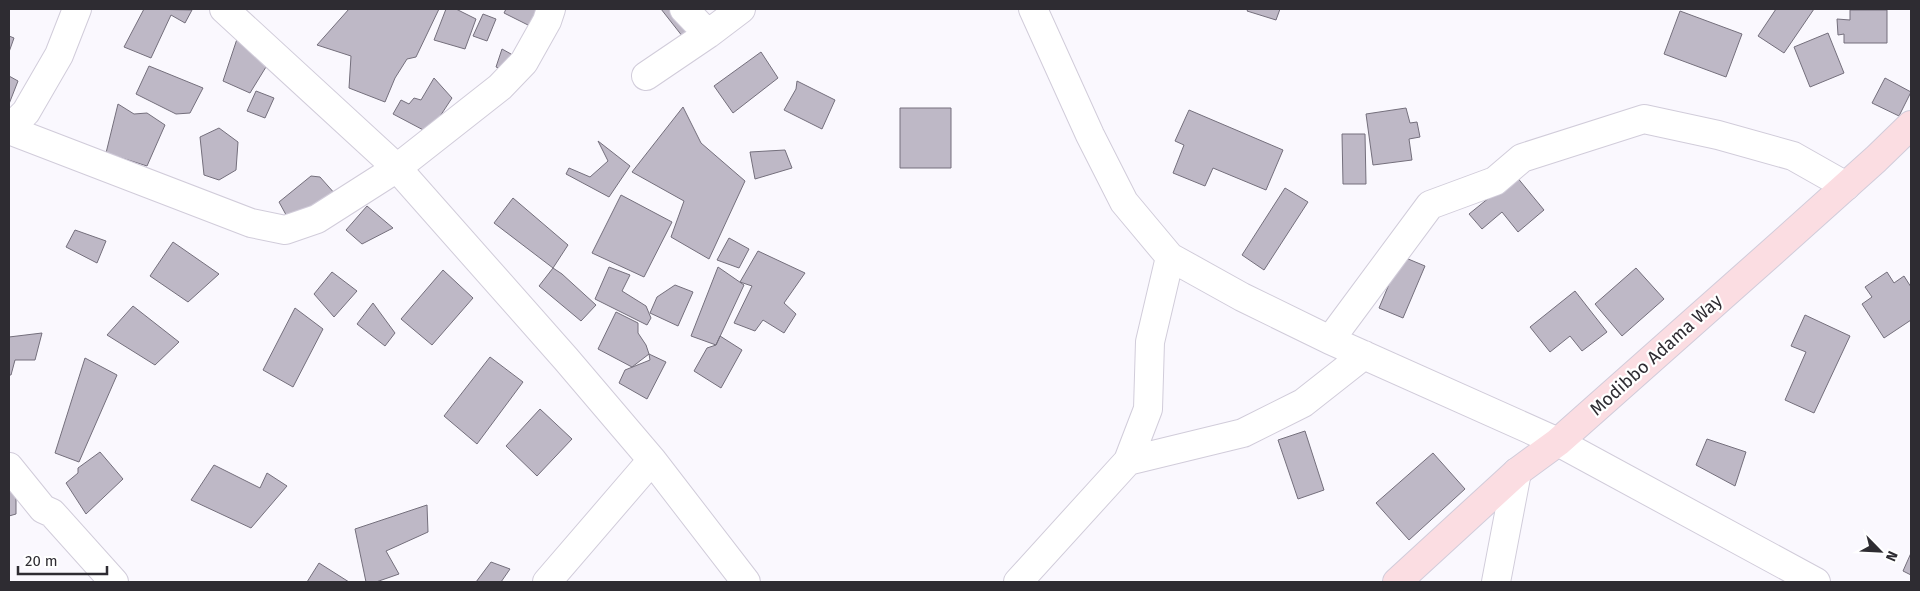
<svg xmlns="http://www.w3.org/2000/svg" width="1920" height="591" font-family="'Fira Sans',sans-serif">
	<rect width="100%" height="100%" fill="#faf8fe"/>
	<path fill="#beb8c6" stroke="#746f7c" d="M144,9l48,1 -7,13 -14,-8 -20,43 -27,-11z
		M349,9h90l-23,48 -9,2 -12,19 -10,24 -36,-14 2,-32 -34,-11z
		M446,9h10l20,10 -11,30 -31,-9z
		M506,9h37l-9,19 -30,-15z
		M661,9h36l-7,37z
		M1248,9h32l-4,11 -29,-9z
		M1776,9h38l-30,44 -26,-17z
		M1850,10h37v33h-43v-9l-6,1 -1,-16 13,1z
		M1680,11l62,23 -16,43 -62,-23z
		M483,14l13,5 -9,22 -14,-5z
		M1828,33l16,40 -34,14 -16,-40z
		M9,36l5,2 -5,14z
		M238,36l39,13 -27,44 -27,-12z
		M502,49l9,5 -6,16 -9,-3z
		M761,52l17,26 -45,35 -19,-27z
		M149,66l54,22 -13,25 -14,1 -40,-20z
		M9,76l9,5 -9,23z
		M434,78l18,20 -23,35 -36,-19 8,-14 8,4 5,-6 7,2z
		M1885,78l26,14 -12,24 -27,-13z
		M797,81l38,19 -13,29 -38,-19 12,-21z
		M256,91l18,7 -9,20 -18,-7z
		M118,104l16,10 13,-1 18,12 -18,41 -41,-13z
		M683,107l18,36 44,38 -36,78 -38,-22 13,-36 -52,-29z
		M900,108h51v60h-51z
		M1406,108l4,15 7,-1 3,15 -11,2 3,21 -39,5 -7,-51z
		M1189,110l94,40 -17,40 -53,-22 -8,18 -32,-13 11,-28 -9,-4z
		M219,128l19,14 -2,28 -17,10 -15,-5 -4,-38z
		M1342,134h23l1,50h-23z
		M598,141l32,25 -21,31 -43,-23 3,-6 21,9 18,-16z
		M785,150l7,18 -37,11 -5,-27z
		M311,176l9,1 16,18 -46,27 -11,-20z
		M1516,176l28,34 -26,22 -16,-20 -20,17 -13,-15z
		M1285,188l23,14 -44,68 -22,-15z
		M621,195l51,27 -28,55 -52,-24z
		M513,198l55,47 -15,23 -59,-45z
		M367,206l26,22 -31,16 -16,-14z
		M75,230l31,11 -9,22 -31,-16z
		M729,238l20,11 -10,19 -22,-8z
		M173,242l46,32 -31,28 -38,-26z
		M758,251l47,22 -21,30 12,11 -12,19 -21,-13 -8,11 -21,-8 18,-37 -12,-4z
		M1401,256l24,10 -22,52 -24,-10z
		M609,267l21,8 -8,16 24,15 5,12 -4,7 -52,-26z
		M718,267l26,18 -28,60 -25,-9z
		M553,268l9,6 34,31 -15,16 -42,-35z
		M1636,268l28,31 -42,37 -27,-32z
		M443,270l30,28 -41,47 -31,-26z
		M332,272l25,19 -23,26 -20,-23z
		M1887,272l7,11 10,-7 7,11v33l-27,18 -22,-34 10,-7 -7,-10z
		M675,285l18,7 -15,34 -28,-13 7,-16z
		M1575,291l32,41 -25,19 -12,-15 -20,16 -20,-25z
		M373,303l22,30 -10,13 -28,-22z
		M133,306l46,36 -24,23 -48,-30z
		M295,308l28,21 -30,58 -30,-17z
		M616,312l22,11v10l8,12 3,9 -17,13 -34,-18z
		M1805,315l45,21 -36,77 -29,-13 21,-48 -15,-6z
		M42,333l-7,27h-20l-4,15h-2v-38z
		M720,336l22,14 -21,38 -27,-17 13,-23 9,-3z
		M649,354l17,8 -19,37 -28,-16 6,-13 25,-10z
		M490,357l33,25 -46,62 -33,-28z
		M85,358l32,17 -38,87 -24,-9z
		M540,409l32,30 -35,37 -31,-30z
		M1305,431l19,59 -26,9 -20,-59z
		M1707,439l39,13 -11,34 -39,-21z
		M100,452l23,27 -37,35 -20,-31 12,-10v-5z
		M1433,453l32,36 -56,51 -33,-37z
		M214,465l46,23 7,-15 20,13 -36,42 -60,-28z
		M9,478l4,5 3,16v15l-7,2z
		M427,505l1,27 -42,19 13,23 -23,8h-10l-11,-53z
		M1911,553v22l-8,-4z
		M491,562l19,7 -9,13h-25z
		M319,563l30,19h-42z"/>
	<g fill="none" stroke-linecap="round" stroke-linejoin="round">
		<defs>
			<path id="street" d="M224,9l173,159 169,191 86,101 94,122
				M684,9l24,25
				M1033,9l57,126 34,67 46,55 72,40 88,43 228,102 258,140
				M646,76l62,-42 33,-25
				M9,129l17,-17 33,-57 18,-46
				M9,130l242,93 34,7 32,-11 80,-51 103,-81 24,-25 23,-41 4,-12
				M1330,340l100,-135 65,-24 27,-23 122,-39 74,16 75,21 53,30
				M1128,461l115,-28 60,-30 61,-48
				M9,467l34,42 9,4 62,69
				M547,582l105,-122
				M1018,582l110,-121 20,-52 2,-67 20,-85
				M1496,582l21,-110"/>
			<path id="secondary" d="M1397,582l120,-110 41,-30 212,-188 106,-95 35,-34"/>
		</defs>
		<use href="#street" stroke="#d1ccda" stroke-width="30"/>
		<use href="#secondary" stroke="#d1ccda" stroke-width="30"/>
		<use href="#street" stroke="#fff" stroke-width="28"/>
		<use href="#secondary" stroke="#fbdde2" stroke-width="28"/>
	</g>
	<g text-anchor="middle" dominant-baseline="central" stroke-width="4.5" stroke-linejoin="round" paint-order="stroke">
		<g font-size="18" fill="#2e2c32" stroke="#fff">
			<text transform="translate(1656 355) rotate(-42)">Modibbo Adama Way</text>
		</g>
	</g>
	<rect width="1920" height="591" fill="none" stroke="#2e2c32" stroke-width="20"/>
	<g transform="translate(1880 551) rotate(114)" stroke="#ffffff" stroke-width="4" paint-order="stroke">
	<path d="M0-4L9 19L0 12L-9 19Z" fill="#2e2c32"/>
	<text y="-8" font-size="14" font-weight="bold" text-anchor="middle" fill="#2e2c32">N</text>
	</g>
	<path d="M18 566v8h89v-8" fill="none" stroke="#2e2c32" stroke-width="2.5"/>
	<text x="25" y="566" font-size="15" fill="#2e2c32" stroke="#ffffff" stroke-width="4" paint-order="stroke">20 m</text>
</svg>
